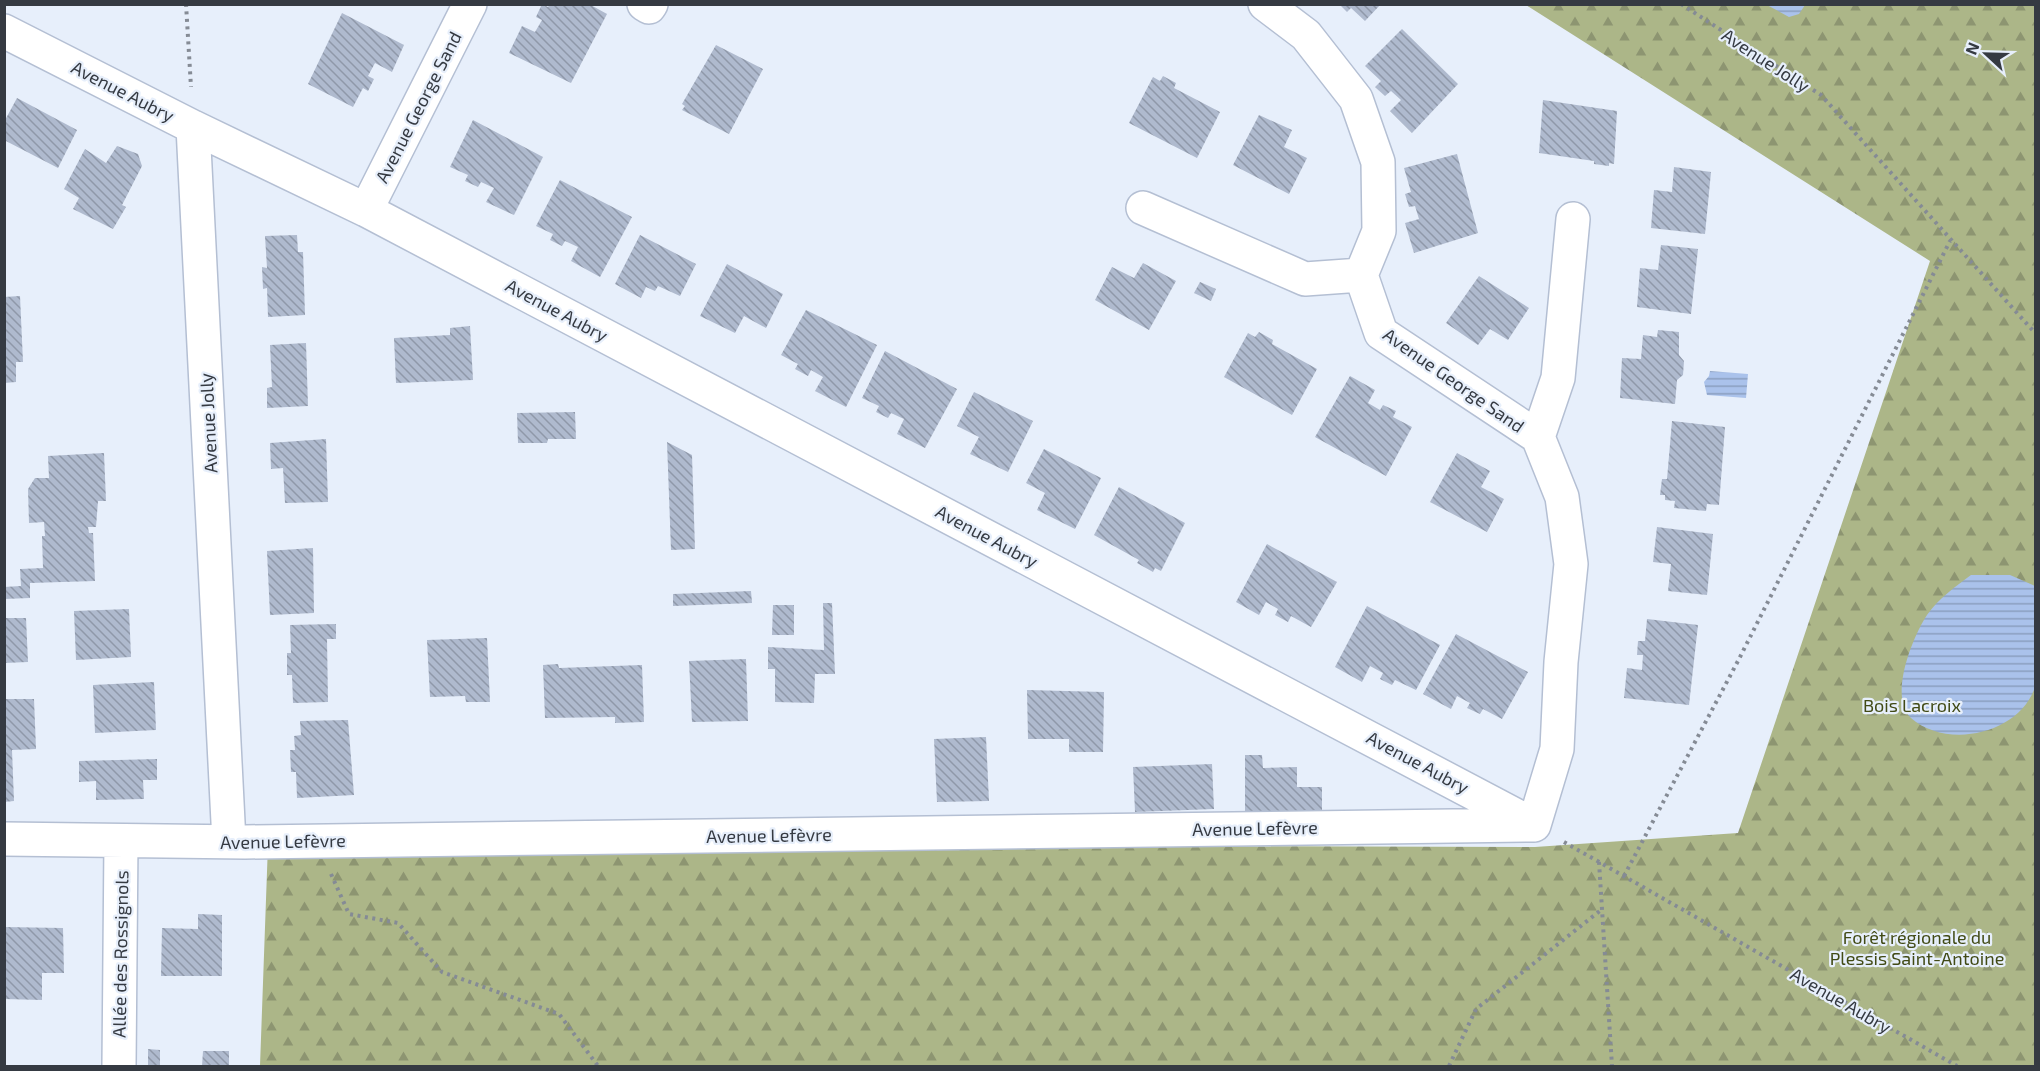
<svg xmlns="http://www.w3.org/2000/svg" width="2040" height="1071" font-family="'Exo 2',sans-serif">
	<defs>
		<pattern id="forest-firs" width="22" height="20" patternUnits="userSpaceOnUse" patternTransform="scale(1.5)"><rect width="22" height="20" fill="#acb688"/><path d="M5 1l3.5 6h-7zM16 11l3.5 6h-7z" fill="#8d9571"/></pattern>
		<pattern id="water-rules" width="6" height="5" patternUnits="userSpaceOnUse" patternTransform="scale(1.5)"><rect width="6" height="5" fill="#aac2eb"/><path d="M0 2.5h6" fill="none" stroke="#8b9fc0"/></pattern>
		<pattern id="building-back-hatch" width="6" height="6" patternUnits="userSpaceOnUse" patternTransform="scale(1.5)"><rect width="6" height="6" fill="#afbace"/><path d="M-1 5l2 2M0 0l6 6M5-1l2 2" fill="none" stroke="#8f98a9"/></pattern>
	</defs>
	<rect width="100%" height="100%" fill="#e7effb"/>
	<path fill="url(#forest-firs)" d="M1526,5h509v1061h-1775l8,-222 1267,3 203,-14 192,-572z"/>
	<path fill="url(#water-rules)" d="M1767,5h38l-6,9 -10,3z
		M1710,371l38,3 -2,24 -39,-3 -3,-13 5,-6z
		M1971,575h39l25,11c1,22 5,84 0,101 -15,47 -88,63 -124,31 -23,-21 2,-82 16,-103 11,-16 29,-29 44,-40z"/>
	<path fill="url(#building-back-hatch)" d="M542,4l6,3 2,-3h39l18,10 -36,69 -62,-30 13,-27 13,6 7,-12 -6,-3z
		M1339,4h42l-16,17 -14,-13 -4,4z
		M342,13l62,32 -12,27 -17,-9 -7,13 6,3 -6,12 -5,-3 -10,19 -45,-23z
		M1402,29l56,55 -46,49 -22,-22 11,-11 -10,-9 -6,5 -10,-9 6,-6 -16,-15z
		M716,45l47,24 -34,65 -47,-24 3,-4 -3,-2z
		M1163,76l13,7 -2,5 46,24 -23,46 -68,-35 24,-46 7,4z
		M17,98l60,32 -19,38 -54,-28v-18z
		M1543,100l74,11 -3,53 -5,-1v3l-15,-2v-3l-55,-8z
		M1259,115l33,15 -8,17 23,11 -18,36 -56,-29z
		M473,120l70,37 -29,58 -28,-13 8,-14 -13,-6 -3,5 -13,-6 3,-6 -18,-8z
		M117,146l21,8 4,12 -20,39 4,2 -13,22 -40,-20 6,-11 -15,-9 21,-40 21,14z
		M1457,154l21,79 -64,20 -9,-30 14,-4 -4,-13 -6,1 -4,-13 6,-2 -7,-24z
		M1674,167l37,5 -6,62 -54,-6 3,-38 18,2z
		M560,180l72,37 -32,60 -29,-16 7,-14 -13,-6 -3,5 -12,-6 3,-6 -17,-8z
		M297,235l1,17h5l2,63 -37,2 -1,-29 -4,1 -1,-22 5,1 -2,-32z
		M640,235l56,29 -16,32 -22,-10 -3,5 -9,-4 -5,11 -26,-14z
		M1661,245l37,4 -7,65 -54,-7 3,-39 18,2z
		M1143,263l33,18 -27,49 -54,-30 17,-33 22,11z
		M727,264l56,30 -17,34 -22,-12 -9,17 -35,-17z
		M1479,276l50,32 -21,32 -18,-11 -12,16 -32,-22z
		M1200,282l16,7 -5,12 -17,-8z
		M20,296l3,66h-7v20l-12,1v-86z
		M806,310l71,35 -31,62 -31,-16 8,-14 -12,-7 -3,6 -13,-7 3,-5 -17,-9z
		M470,326l3,54 -77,3 -2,-45 56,-3v-7z
		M1658,330l21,2v23l5,6 -1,14 -6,5 -2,24 -55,-6 2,-40 19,1 2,-24 14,2z
		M1259,332l14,8 -1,4 45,25 -25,46 -68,-38 24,-44 7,4z
		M306,343l2,63 -41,2v-20l5,-1 -2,-42z
		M885,351l72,38 -32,59 -28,-14 7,-15 -13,-6 -3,5 -12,-6 3,-6 -17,-8z
		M1350,376l25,14 -7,13 12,7 3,-5 13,6 -3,6 19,10 -26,49 -71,-39z
		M974,392l59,29 -25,51 -38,-18 9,-17 -22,-11z
		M575,412l1,27h-28l-1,4h-29l-1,-30z
		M1672,421l53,6 -6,78 -12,-1 -1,7 -32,-3 1,-7 -10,-1v-5h-5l2,-16h5z
		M326,439l2,63 -43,1 -2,-35 -12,1 -1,-26z
		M667,442l25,13 3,94 -24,1z
		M1044,449l57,29 -26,51 -38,-19 8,-17 -19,-10z
		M104,453l2,48h-8l-2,26h-8l1,6h4l2,48 -65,2v15l-26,1v-12l17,-1 -1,-17 23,-1 -1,-32h3l-1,-14 -15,1 -1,-34 7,-11h14l-1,-22z
		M1457,453l33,18 -9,16 23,12 -17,33 -57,-30z
		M1119,487l66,36 -24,48 -6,-3 -2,4 -16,-9 2,-3 -45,-25z
		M1657,527l56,7 -6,61 -39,-4 3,-27 -18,-2z
		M1267,544l70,38 -26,45 -20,-11 -3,6 -13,-7 3,-6 -12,-7 -7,13 -23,-13z
		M313,548l1,65 -44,2 -3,-64z
		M751,591l1,12 -79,3v-12z
		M823,603h9l3,71h-20l-1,29 -39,-1v-33h-7v-22l56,3z
		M773,605h21v30h-22z
		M1367,606l73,39 -24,45 -21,-10 -3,5 -12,-6 3,-6 -13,-7 -8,16 -27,-15z
		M129,609l2,48 -55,3 -2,-49z
		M4,618h22l2,44 -24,1z
		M1647,619l51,6 -9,80 -65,-7 3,-30 15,2 1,-15h-6l1,-14h7z
		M336,624v15h-9l1,63 -35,1 -1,-28h-5v-22h4l-1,-28z
		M1456,634l72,38 -26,47 -19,-10 -3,5 -13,-6 3,-5 -13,-7 -6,13 -28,-15z
		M487,638l3,64h-24l-1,-6 -35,1 -3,-57z
		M746,659l2,62 -56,1 -3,-61z
		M558,664l1,4 83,-3 2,57 -29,1v-6l-70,1 -2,-53z
		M154,682l2,48 -61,3 -2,-48z
		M1027,690l77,2 -1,60h-34v-13h-41z
		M4,699h30l2,50 -24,1 2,51 -10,1z
		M348,720l6,75 -57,3 -1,-26h-5l-1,-22h5l-1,-14 7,-1 -1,-14z
		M986,737l3,64 -52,1 -3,-63z
		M1245,755h17l1,13 34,-1v20h25v26l-77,1z
		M157,759v21h-14l1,19 -48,1v-19l-17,1v-21z
		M1212,764l2,45 -79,3 -2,-45z
		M198,914l24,1v61h-61l1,-48 36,1z
		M4,927l59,1 1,45h-22v27l-38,-1z
		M148,1049l12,1v16h-12z
		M203,1051h26v15h-27z"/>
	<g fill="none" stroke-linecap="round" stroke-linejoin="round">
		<defs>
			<path id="minor" d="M644,4l5,3 2,-3
				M1265,4l41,31 50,64 22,63 1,69 -18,44 20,58 157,104 24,60 9,67 -10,98 -4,87 -23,76
				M4,31l189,96 173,83 1168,615
				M193,127l36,715
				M1143,208l162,71 56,-4
				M366,210l104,-206
				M1538,437l20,-59 15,-159
				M4,839l241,3 1288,-17
				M119,1066l2,-225"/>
		</defs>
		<use href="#minor" stroke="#b4bfd3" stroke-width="36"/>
		<path stroke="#858b95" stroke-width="4" stroke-dasharray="3 4.5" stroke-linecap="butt" d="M186,4l5,83
			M1681,4l140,91 215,239
			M1564,842l393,224
			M1599,862l13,204
			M331,874l18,40 49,9 44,49 117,42 39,52
			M1624,876l115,-217 211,-418
			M1449,1066l27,-57 125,-99"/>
		<use href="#minor" stroke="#fff" stroke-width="33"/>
	</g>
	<g text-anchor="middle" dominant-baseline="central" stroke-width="4.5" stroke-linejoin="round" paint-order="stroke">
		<g font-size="18" fill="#353a42" stroke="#e7effb">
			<text transform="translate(1766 60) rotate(33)">Avenue Jolly</text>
			<text transform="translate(123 91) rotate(27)">Avenue Aubry</text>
			<text transform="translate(418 107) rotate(-63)">Avenue George Sand</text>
			<text transform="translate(557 310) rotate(28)">Avenue Aubry</text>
			<text transform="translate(1454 380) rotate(35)">Avenue George Sand</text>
			<text transform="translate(208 423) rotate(-93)">Avenue Jolly</text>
			<text transform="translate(987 536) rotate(28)">Avenue Aubry</text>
			<text transform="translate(1418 762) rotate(28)">Avenue Aubry</text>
			<text transform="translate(1255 828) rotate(-1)">Avenue Lefèvre</text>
			<text transform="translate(769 835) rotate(-1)">Avenue Lefèvre</text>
			<text transform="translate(283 841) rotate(-1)">Avenue Lefèvre</text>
			<text transform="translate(120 954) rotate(-89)">Allée des Rossignols</text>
			<text transform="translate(1841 1000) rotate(30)">Avenue Aubry</text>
		</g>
		<g font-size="18" fill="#414a15" stroke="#e7effb">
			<text x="1912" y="705">Bois Lacroix</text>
			<text x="1917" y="937">Forêt régionale du<tspan x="1917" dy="21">Plessis Saint-Antoine</tspan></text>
		</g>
	</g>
	<rect width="2040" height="1071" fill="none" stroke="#353a42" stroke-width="12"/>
	<g transform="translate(1986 54) rotate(292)" stroke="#e7effb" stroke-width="4.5" paint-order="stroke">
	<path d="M0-4.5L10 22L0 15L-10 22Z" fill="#353a42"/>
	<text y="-9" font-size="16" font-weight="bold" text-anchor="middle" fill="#353a42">N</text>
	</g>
</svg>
